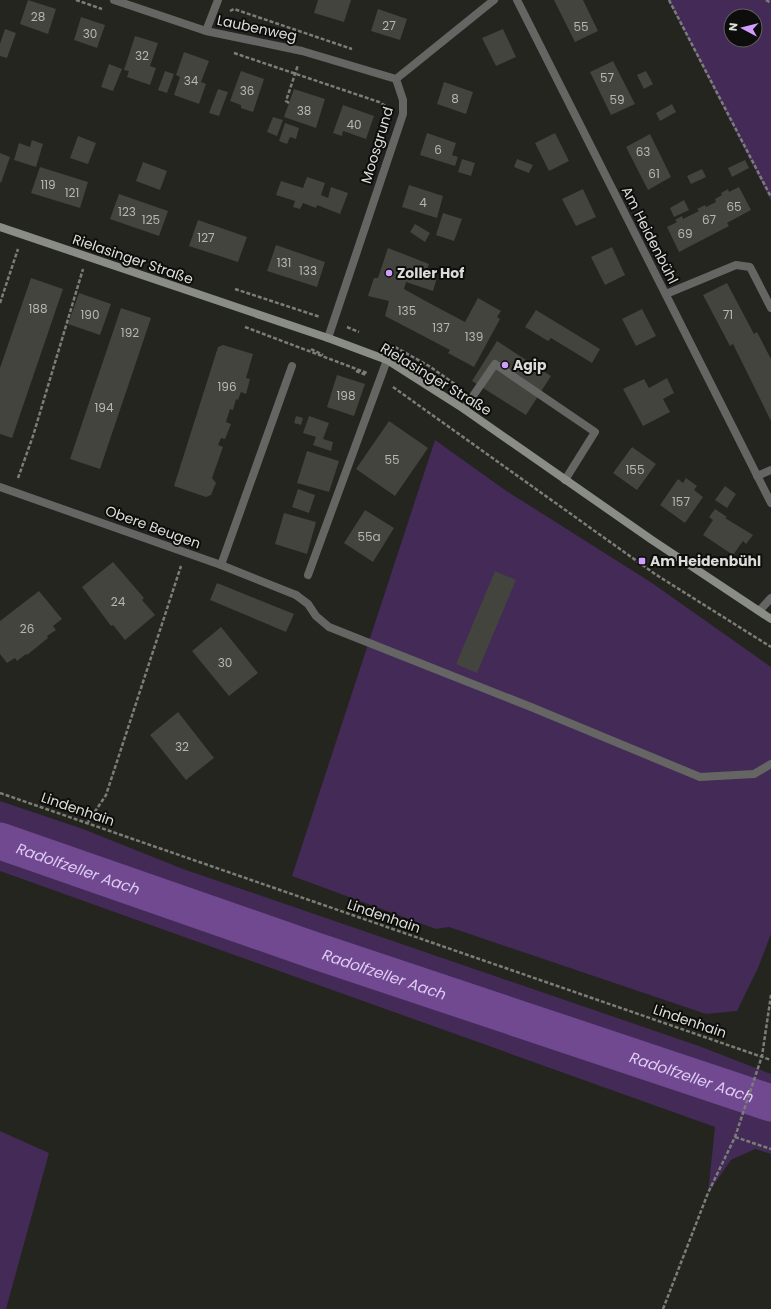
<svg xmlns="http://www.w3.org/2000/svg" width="771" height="1309" font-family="Poppins,sans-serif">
	<rect width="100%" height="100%" fill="#23251e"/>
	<path fill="#432a57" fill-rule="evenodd" d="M668,0h103v201l-3,-6zM731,16h24v24h-24z
		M435,440l70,50 147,93 119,84v267l-13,34 -21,43 -31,3 -257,-87 -13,2 -144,-53z
		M0,801l83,28 100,40 516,177 72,28v80l-16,-5 -24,11 -23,33 7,-66 -715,-256z
		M0,1131l49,22 -43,156h-6z"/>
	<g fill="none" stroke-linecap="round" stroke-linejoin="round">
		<path stroke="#704991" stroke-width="37" id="s1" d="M0,841l313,109 458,153"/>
	</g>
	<path fill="#42443d" d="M28,0l28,9 -8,25 -28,-10z
		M318,0h33l-7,22 -30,-9z
		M554,0h29l15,31 -23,11z
		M378,9l29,10 -7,21 -29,-9z
		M81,17l24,8 -8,23 -23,-8z
		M5,29l11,4 -9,25 -7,-2v-12z
		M503,29l13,28 -20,9 -14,-28z
		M135,36l23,7 -8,23 6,2 -6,17 -23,-8 2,-6 -5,-1z
		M184,52l25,9 -8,21 5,2 -7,20 -25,-9 6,-18 -4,-2z
		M613,61l22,43 -24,11 -21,-43z
		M109,64l13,5 -9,22 -12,-4z
		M165,71l9,3 -7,19 -9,-3z
		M241,71l23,8 -11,33 -12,-4v-3l-11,-4z
		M646,71l7,13 -9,5 -7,-14z
		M444,82l29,10 -7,22 -29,-10z
		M218,89l10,3 -9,24 -10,-3z
		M294,89l31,10 -9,29 -32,-11z
		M672,104l4,8 -16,9 -4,-8z
		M343,105l31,11 -8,23 -23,-8 -1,5 -9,-3z
		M273,117l10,3 -6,16 -10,-4z
		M285,123l14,5 -3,11 -6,-2 -3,7 -8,-3z
		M427,133l29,10 -4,12 6,2 -3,9 -35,-11z
		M555,133l14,28 -20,10 -14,-28z
		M650,134l21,43 -23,13 -22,-43z
		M78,136l18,7 -8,21 -18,-6z
		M32,140l11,4 -7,23 -22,-7 5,-17 11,4z
		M0,153l10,4 -9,26 -1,-1z
		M462,159l13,4 -4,13 -13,-4z
		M517,159l16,6 -4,8 -15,-6z
		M745,160l4,8 -17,9 -4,-9z
		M143,162l24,9 -7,19 -24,-9z
		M40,167l48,15 -8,26 -49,-15z
		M702,169l4,8 -15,7 -4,-8z
		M307,177l18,6 -4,12 7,3 3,-11 17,6 -8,21 -23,-9 -1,3 -13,-5 -3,6 -7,-2 2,-6 -19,-6 5,-14 22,7z
		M409,185l34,11 -6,22 -35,-11z
		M739,187l12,23 -24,13 2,3 -50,26 -12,-25 10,-5 -2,-2 7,-4 1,3 16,-8 -2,-2 8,-4 1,2 10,-5 -1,-3 7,-4 -1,-2 7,-4 1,3z
		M583,189l13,28 -20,9 -14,-27z
		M119,194l49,17 -9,25 -49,-17z
		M684,200l5,10 -15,7 -4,-9z
		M443,213l19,6 -8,22 -18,-6z
		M198,220l49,17 -9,25 -49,-16z
		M415,224l15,9 -5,9 -15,-10z
		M276,245l49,17 -8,25 -50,-16z
		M612,247l13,28 -20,10 -14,-28z
		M388,248l41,16 -4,10 12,4 -4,13 -27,-9 -2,7 27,15 34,18 13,-24 23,13 -4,6 3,2 -26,48 -26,-14 2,-3 -65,-34 4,-15 -21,-5 6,-18h4z
		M31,278l32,11 -51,149 -12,-4v-66z
		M727,283l27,51 3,-2 14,27v62l-38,-77 -3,2 -27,-51z
		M79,293l32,11 -11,31 -32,-11z
		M121,308l30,10 -51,151 -30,-10z
		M642,309l14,27 -20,10 -14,-27z
		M536,310l64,39 -8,14 -41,-25 -3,3 -23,-14z
		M497,341l54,35 -25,39 -54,-34z
		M223,345l30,9 -7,24 4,1 -4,15 -5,-2 -3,8 -2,-1 -3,11 -3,-1 -4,13 5,2 -6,15 -4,-1 -3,7 5,2 -11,31 4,5 -5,12 -5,2 -32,-11 44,-139z
		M337,375l28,9 -11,32 -27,-9z
		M667,378l7,15 -11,6 7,13 -27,14 -20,-37 21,-10 5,9z
		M296,416l7,2 -2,7 -7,-2z
		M309,416l20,7 -6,16 10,3 -2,9 -18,-6 3,-8 -13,-4z
		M389,421l39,27 -33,48 -39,-27z
		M632,447l24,17 -19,26 -24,-17z
		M307,451l32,10 -10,31 -32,-9z
		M686,478l11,8 -3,4 9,7 -18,26 -25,-18 18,-26 5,4z
		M725,486l11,8 -9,14 -12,-8z
		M298,489l17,6 -6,18 -17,-6z
		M715,509l12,8 -2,1 28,17 -7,9 -3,-3 -10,14 -30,-20 10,-15 -4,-3z
		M365,510l29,18 -21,34 -29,-19z
		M284,513l32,9 -9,32 -32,-10z
		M113,562l31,36 -2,2 13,15 -30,25 -12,-15 -2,1 -29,-39z
		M495,571l21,9 -39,93 -21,-9z
		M217,583l77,31 -8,18 -76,-32z
		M39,591l23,28 -9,7 3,4 -9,6 1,2 -21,17 -1,-1 -9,7 -2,-3 -8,5 -7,-9v-33z
		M221,627l37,46 -29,23 -37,-45z
		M178,712l36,46 -28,22 -36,-45z"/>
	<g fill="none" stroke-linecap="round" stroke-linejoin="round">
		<path stroke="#7b7d77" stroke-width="2.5" stroke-dasharray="4 2" stroke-linecap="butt" d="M76,0l26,9
			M669,0l102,197
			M766,0l5,3
			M230,11l4,-2 118,40
			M234,53l145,49 10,6
			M289,103l-3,-2 12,-36
			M235,289l85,28
			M0,303l18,-54
			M245,327l122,46
			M347,327l12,5
			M395,347l34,19 33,23
			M311,349l12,6
			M356,371l10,4
			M393,387l262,187 116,73
			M18,478l15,-42 50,-167
			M0,793l771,267
			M88,822l18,-27 75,-229
			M735,1137l36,12
			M663,1309l45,-116 27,-56 27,-81 9,-61"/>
		<path stroke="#656663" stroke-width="8" d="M666,294l70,-29 14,2 21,41
			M464,409l31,-45 100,68 -30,48
			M757,476l14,-6
			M308,575l79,-215
			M296,595l12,9 8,12 13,11 202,80 169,70 54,-3 17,-10"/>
		<path stroke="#656663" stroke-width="8" d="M221,565l71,-199"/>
		<path stroke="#656663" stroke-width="8" d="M114,0l92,31 96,20 94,28
			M517,0l254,503
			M206,31l12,-31
			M328,338l75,-224v-14l-7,-21 98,-79
			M0,487l221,78 75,30
			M759,611l12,-13"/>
		<path stroke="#8a8c86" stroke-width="8" d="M0,227l328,111 59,22 77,49 188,131 119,79"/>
	</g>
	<g fill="#d19dfe" stroke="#0d0e0b" stroke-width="1.5">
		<circle cx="389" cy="273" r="4"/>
		<circle cx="505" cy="365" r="4"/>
		<rect x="638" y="557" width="8" height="8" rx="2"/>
	</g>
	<g text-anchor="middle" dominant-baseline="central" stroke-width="4" stroke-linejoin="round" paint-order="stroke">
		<g font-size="12" fill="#b6b7b2">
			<text x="38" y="16">28</text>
			<text x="389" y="25">27</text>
			<text x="581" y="26">55</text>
			<text x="90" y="33">30</text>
			<text x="142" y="55">32</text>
			<text x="607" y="77">57</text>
			<text x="191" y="80">34</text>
			<text x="247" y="90">36</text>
			<text x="455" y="98">8</text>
			<text x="617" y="99">59</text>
			<text x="304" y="110">38</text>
			<text x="354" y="124">40</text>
			<text x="438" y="149">6</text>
			<text x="643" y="151">63</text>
			<text x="654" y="173">61</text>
			<text x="48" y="184">119</text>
			<text x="72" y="192">121</text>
			<text x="423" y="202">4</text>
			<text x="734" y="206">65</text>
			<text x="127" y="211">123</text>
			<text x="151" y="219">125</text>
			<text x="709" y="219">67</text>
			<text x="685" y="233">69</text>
			<text x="206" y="237">127</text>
			<text x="284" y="262">131</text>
			<text x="308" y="270">133</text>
			<text x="38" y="308">188</text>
			<text x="407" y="310">135</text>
			<text x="90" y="314">190</text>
			<text x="728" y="314">71</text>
			<text x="441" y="327">137</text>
			<text x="130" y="332">192</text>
			<text x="474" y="336">139</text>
			<text x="227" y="386">196</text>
			<text x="346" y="395">198</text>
			<text x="104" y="407">194</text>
			<text x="392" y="459">55</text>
			<text x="635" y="469">155</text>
			<text x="681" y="501">157</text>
			<text x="369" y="536">55a</text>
			<text x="118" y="601">24</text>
			<text x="27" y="628">26</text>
			<text x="225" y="662">30</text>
			<text x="182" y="746">32</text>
		</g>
		<g font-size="14" fill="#dcddd9" stroke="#0d0e0b">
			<text transform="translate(257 28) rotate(12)">Laubenweg</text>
			<text transform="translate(377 145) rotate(-73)">Moosgrund</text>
			<text transform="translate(650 235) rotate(63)">Am Heidenbühl</text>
			<text transform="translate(133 259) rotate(19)">Rielasinger Straße</text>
			<text transform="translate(436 379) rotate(31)">Rielasinger Straße</text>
			<text transform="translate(153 527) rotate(20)">Obere Beugen</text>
			<text transform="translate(78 809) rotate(19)">Lindenhain</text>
			<text transform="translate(384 916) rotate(19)">Lindenhain</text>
			<text transform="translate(690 1021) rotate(19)">Lindenhain</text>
		</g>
		<g font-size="14" font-weight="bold" fill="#dcddd9" stroke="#0d0e0b" text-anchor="start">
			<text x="397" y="273">Zoller Hof</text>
			<text x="513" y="365">Agip</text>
			<text x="650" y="561">Am Heidenbühl</text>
		</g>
		<g font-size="15" font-style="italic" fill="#dfcbf3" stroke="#0d0e0b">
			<text stroke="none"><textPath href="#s1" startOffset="83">Radolfzeller Aach</textPath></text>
			<text stroke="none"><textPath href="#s1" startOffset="407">Radolfzeller Aach</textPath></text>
			<text stroke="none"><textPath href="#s1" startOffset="731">Radolfzeller Aach</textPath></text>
		</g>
	</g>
	<g transform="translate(743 28) rotate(277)"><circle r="19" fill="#0d0e0b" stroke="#60615d"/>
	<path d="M0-3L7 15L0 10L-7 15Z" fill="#d19dfe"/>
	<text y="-6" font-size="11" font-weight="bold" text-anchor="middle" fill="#dcddd9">N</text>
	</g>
</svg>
